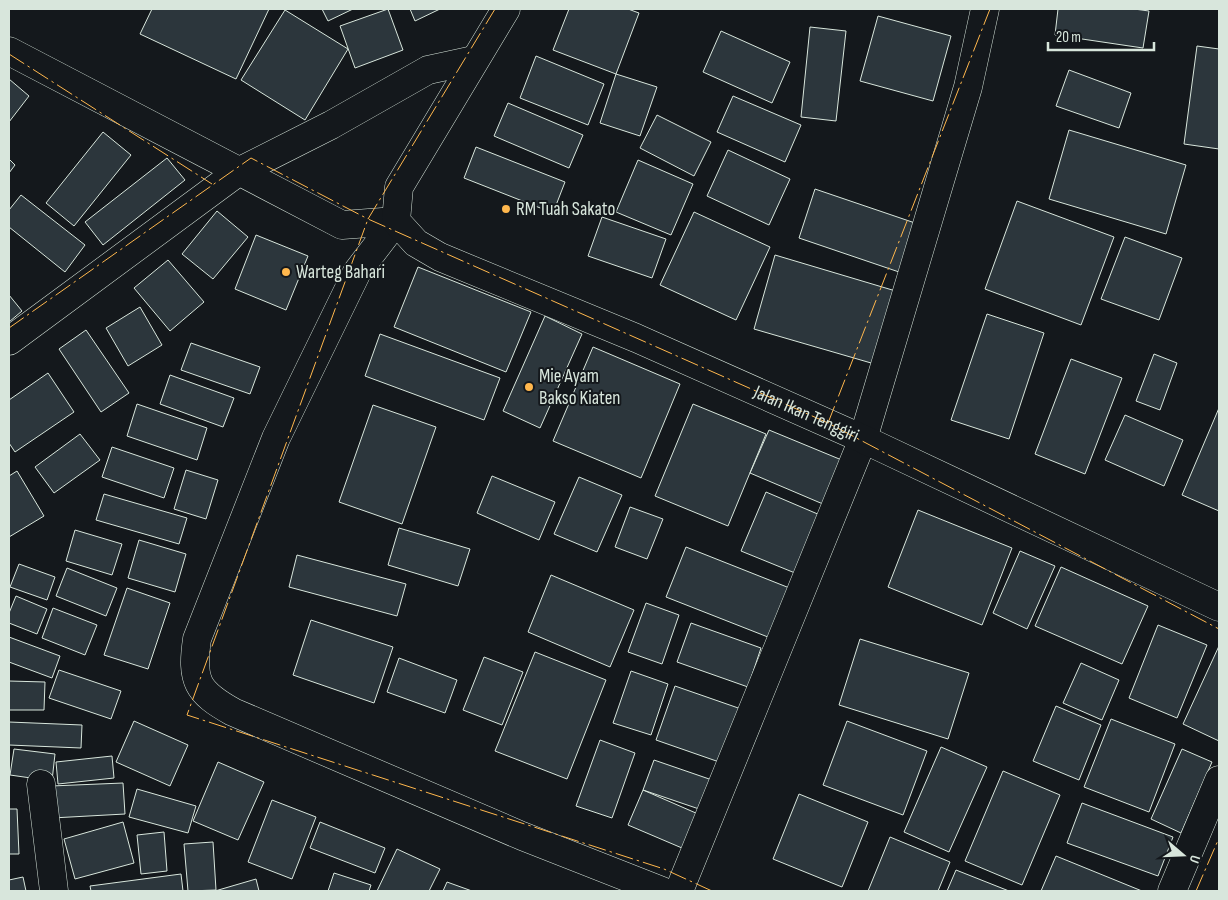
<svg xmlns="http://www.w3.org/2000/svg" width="1228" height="900" font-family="'Sofia Sans Condensed',sans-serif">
	<rect width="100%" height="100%" fill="#14181c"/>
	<path fill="#2c363c" stroke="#d8e6dc" d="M152,9h117l-33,70 -96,-45z
		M322,9h31l-25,12z
		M388,9l15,41 -48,18 -15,-42z
		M410,9h30l-25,12z
		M569,9h59l11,4 -23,61 -63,-24z
		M1058,9h76l15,2 -6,37 -88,-13z
		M285,10l63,39 -43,71 -64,-40z
		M878,16l73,20 -18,65 -73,-20z
		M810,27l36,4 -10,90 -35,-4z
		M721,31l69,31 -18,41 -69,-31z
		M1197,46l22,3v100l-35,-5z
		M536,56l68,28 -16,41 -68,-27z
		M1069,70l62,23 -12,35 -63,-22z
		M616,74l41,13 -17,49 -40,-13z
		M9,79l20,17 -20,26z
		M733,96l68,29 -16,37 -68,-30z
		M508,103l75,32 -14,33 -75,-32z
		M657,115l54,27 -17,34 -54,-28z
		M1069,130l117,35 -20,69 -117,-35z
		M103,132l28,23 -57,71 -28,-23z
		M476,147l89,35 -12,31 -89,-35z
		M728,150l62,29 -21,46 -62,-29z
		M167,158l18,22 -82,65 -18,-23z
		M9,159l6,6 -6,8z
		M638,160l55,24 -22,51 -55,-23z
		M815,189l103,35 -16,49 -103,-35z
		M21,195l64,50 -20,27 -56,-45v-17z
		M1017,201l97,36 -33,88 -96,-36z
		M217,211l31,26 -35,42 -31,-25z
		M694,212l76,35 -34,73 -76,-35z
		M602,217l64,22 -14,39 -64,-22z
		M256,235l52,21 -22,54 -51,-21z
		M1125,237l57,21 -23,62 -58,-21z
		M775,255l124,37 -21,73 -124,-36z
		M168,260l36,42 -34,29 -36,-43z
		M418,267l113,45 -25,60 -112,-45z
		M9,295l13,16 -13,11z
		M140,307l22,38 -34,21 -22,-38z
		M987,314l57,19 -35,106 -58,-19z
		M545,316l37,18 -42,94 -37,-17z
		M86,330l43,63 -28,19 -42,-63z
		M380,334l120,44 -16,42 -119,-44z
		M191,343l69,24 -10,27 -69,-24z
		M593,347l87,37 -39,94 -88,-37z
		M1154,354l23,9 -17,47 -24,-9z
		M1071,359l51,19 -37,96 -50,-20z
		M48,373l26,39 -59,40 -6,-9v-43z
		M170,375l64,23 -11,29 -63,-23z
		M137,404l70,24 -10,32 -70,-24z
		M693,404l73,30 -38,92 -73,-30z
		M373,405l63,22 -34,97 -63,-22z
		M1219,408v103l-37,-16z
		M1125,415l58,25 -19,46 -59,-26z
		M769,430l80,33 -19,44 -80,-34z
		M80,434l20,26 -46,33 -19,-26z
		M112,447l62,21 -10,30 -62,-21z
		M186,470l32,10 -12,39 -32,-10z
		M17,471l27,45 -35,21v-61z
		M492,476l63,26 -16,38 -62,-27z
		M579,477l43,18 -25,57 -43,-18z
		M766,492l54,23 -25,58 -54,-22z
		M104,494l83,24 -8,26 -83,-24z
		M630,507l33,12 -16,40 -32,-12z
		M918,510l94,38 -30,77 -94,-38z
		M399,528l71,21 -12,37 -70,-21z
		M75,530l47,14 -10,31 -46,-14z
		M139,540l47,14 -11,38 -47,-14z
		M686,547l106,42 -19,50 -107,-42z
		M1020,551l35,15 -28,63 -34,-16z
		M297,555l109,29 -9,32 -108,-29z
		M19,564l36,13 -8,23 -37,-13z
		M1061,567l87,39 -26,58 -87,-38z
		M67,568l50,20 -11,28 -50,-20z
		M551,575l83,35 -24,57 -82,-35z
		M127,588l43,15 -22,66 -44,-14z
		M16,596l31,13 -10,25 -28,-11v-10z
		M646,603l33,12 -17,49 -34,-12z
		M53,608l44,17 -12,30 -43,-17z
		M311,620l82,27 -19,56 -81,-28z
		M691,623l70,25 -13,39 -71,-25z
		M1158,625l49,20 -30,73 -48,-20z
		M9,637l51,19 -8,22 -43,-16z
		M860,639l109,34 -21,66 -109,-34z
		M1219,646v95l-36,-17z
		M535,652l71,28 -39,99 -72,-28z
		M484,657l39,15 -21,53 -39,-15z
		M399,658l58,22 -12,33 -58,-21z
		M1081,663l38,17 -17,40 -39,-17z
		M59,670l62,21 -10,28 -62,-21z
		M631,671l37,13 -17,51 -38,-12z
		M9,681l36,1 -1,28h-35z
		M675,686l69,24 -19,54 -69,-24z
		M1056,706l45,19 -22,55 -46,-19z
		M1111,719l64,25 -26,68 -65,-25z
		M134,721l54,24 -18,41 -54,-24z
		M847,721l80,30 -24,64 -80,-30z
		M9,722l73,3 -1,23 -72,-3z
		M600,740l35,13 -23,65 -36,-12z
		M941,747l46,20 -38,85 -45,-20z
		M14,749l41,5 -3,27 -42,-6z
		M1182,749l30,13 -31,71 -30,-14z
		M112,756l2,22 -56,6 -2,-22z
		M654,760l61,21 -10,30 -62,-21z
		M218,762l46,20 -26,58 -45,-19z
		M1003,771l57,24 -38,90 -57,-24z
		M123,783l2,31 -73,4 -1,-32z
		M137,789l59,17 -8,27 -59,-16z
		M643,790l62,27 -16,34 -61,-26z
		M799,794l69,28 -26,65 -69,-28z
		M272,800l44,17 -24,62 -44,-17z
		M1082,803l91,34 -15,39 -91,-33z
		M9,809h8l2,45h-10z
		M123,822l11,41 -59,16 -11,-40z
		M320,822l65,26 -10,25 -65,-25z
		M164,832l3,39 -26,3 -4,-39z
		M890,837l60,25 -12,29h-70z
		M213,842l3,48 -28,1 -4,-47z
		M397,849l43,20 -11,22h-52z
		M1056,856l86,35h-101z
		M956,870l53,21h-62z
		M334,873l37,12 -2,6h-41z
		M181,874l2,17h-92l-1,-5z
		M23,877l3,14h-17v-11z
		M256,879l3,12h-44z
		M447,882l25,9h-29z"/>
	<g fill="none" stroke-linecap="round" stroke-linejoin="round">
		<defs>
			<path id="minor" d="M9,51l333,174 54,-4
				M396,221l-39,51 -81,166 -79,201c-6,42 0,53 36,73l289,124 140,55
				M9,341l229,-169 93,-47 97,-55 46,-10
				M41,784l13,107
				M679,891l184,-452 105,-352 17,-78"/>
			<path id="tertiary" d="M1172,891l47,-111"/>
			<g id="primary">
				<path id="s1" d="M506,9l-107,178 -3,34 20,22 24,14 196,81 227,101 356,168"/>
			</g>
		</defs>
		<use href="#minor" stroke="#d8e6dc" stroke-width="29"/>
		<use href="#tertiary" stroke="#d8e6dc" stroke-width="29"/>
		<use href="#primary" stroke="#d8e6dc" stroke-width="29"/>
		<use href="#minor" stroke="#14181c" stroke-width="28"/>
		<use href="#tertiary" stroke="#14181c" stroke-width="28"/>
		<use href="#primary" stroke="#14181c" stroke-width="28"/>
		<path stroke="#ffb74d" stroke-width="1" stroke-dasharray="18 4 2.5 4" stroke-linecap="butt" d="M9,54l203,130
			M9,328l242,-170 117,61 127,-210
			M828,423l162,-414
			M712,891l-48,-22 -477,-154 181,-496 460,204 391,206
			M1196,891l23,-53"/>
	</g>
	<g fill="#ffb74d" stroke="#14181c" stroke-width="2">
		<circle cx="506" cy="209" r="5"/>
		<circle cx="286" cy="272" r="5"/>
		<circle cx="529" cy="387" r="5"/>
	</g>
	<g text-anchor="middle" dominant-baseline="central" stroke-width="4" stroke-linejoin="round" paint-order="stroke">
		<g font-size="19" fill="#d8e6dc" stroke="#14181c" text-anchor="start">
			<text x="516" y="209">RM Tuah Sakato</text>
			<text x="296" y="272">Warteg Bahari</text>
			<text x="539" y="376">Mie Ayam<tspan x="539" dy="22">Bakso Kiaten</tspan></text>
		</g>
		<g font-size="19" fill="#d8e6dc" stroke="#14181c">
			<text stroke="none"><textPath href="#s1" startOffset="698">Jalan Ikan Tenggiri</textPath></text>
		</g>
	</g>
	<rect width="1228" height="900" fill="none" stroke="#d8e6dc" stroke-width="20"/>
	<g transform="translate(1183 855) rotate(109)" stroke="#14181c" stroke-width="4" paint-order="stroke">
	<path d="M0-4L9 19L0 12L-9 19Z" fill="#d8e6dc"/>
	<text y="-8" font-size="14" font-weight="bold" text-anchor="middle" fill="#d8e6dc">U</text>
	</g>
	<path d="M1048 42v8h106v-8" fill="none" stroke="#d8e6dc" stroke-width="2.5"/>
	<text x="1056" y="42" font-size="15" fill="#d8e6dc" stroke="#14181c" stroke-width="4" paint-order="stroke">20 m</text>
</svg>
